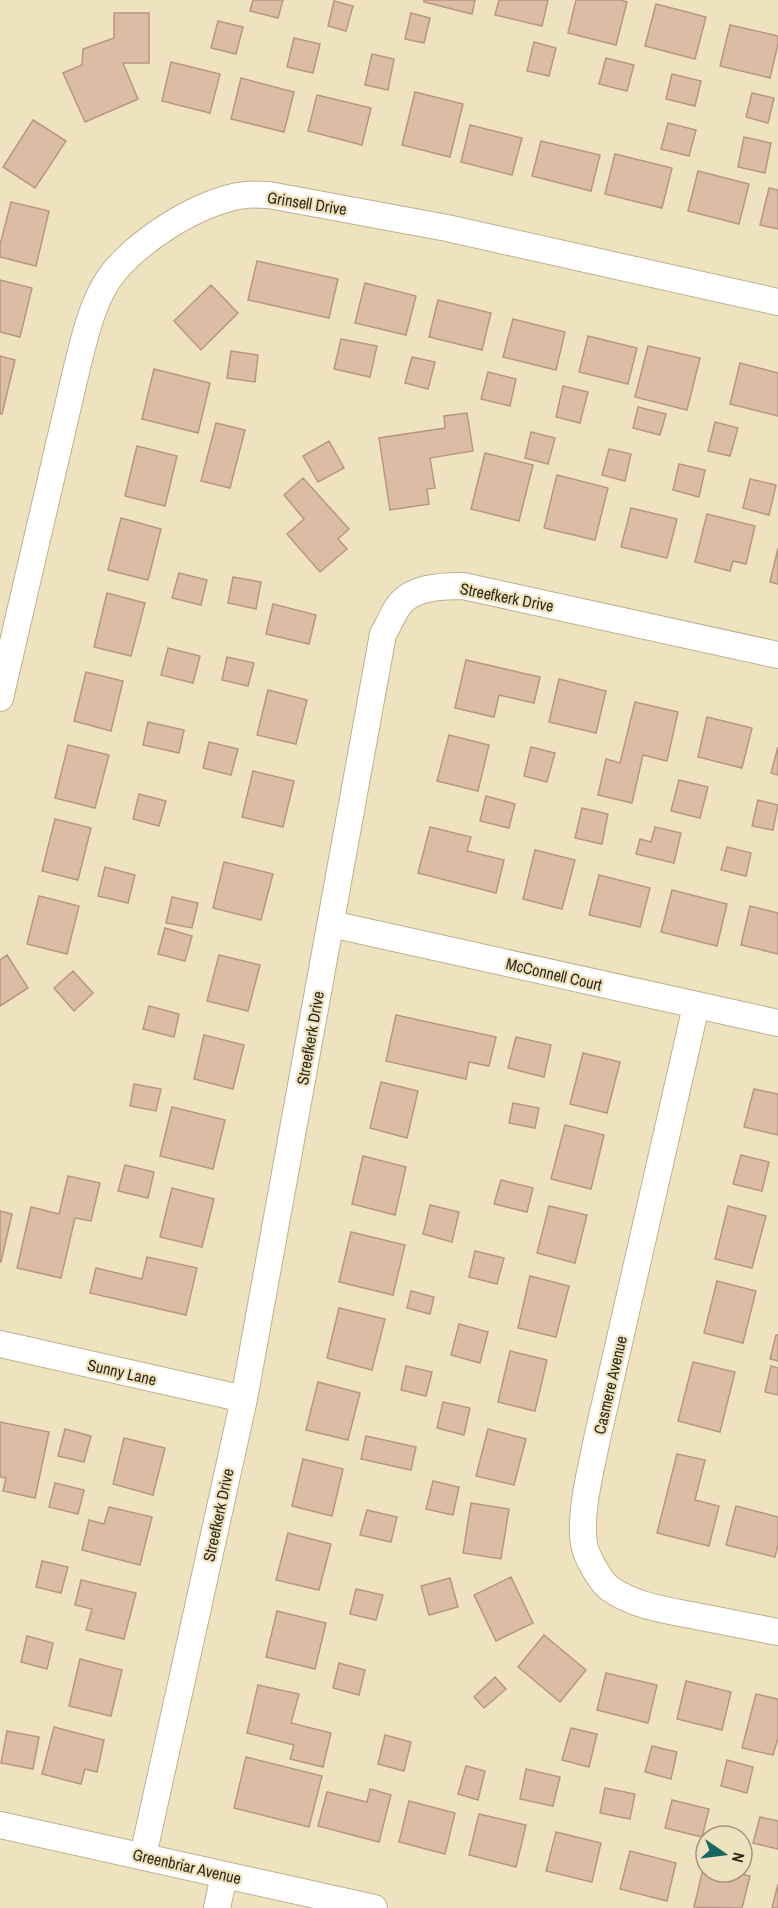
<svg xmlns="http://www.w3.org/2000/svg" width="778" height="1908" font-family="'Archivo Narrow',sans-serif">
	<rect width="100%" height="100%" fill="#efe2be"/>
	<path fill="#ddbca5" stroke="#b79781" stroke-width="1.5" d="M253,0h30l-5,18 -28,-7z
		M424,0h51l-3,14 -48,-12z
		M499,0h49l-6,26 -47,-11z
		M576,0h45l6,2 -11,43 -48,-12z
		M334,1l19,5 -7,25 -18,-5z
		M656,4l50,13 -11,42 -50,-13z
		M114,13h35v50h-26l15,36 -53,23 -22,-49 19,-8 1,-16 31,-11z
		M411,13l19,5 -6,25 -19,-4z
		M218,21l25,6 -7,27 -25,-6z
		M730,25l48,11v8l-8,34 -50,-12z
		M294,38l26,6 -7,29 -26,-6z
		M534,42l22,6 -7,28 -22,-5z
		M372,54l22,5 -6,31 -23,-5z
		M606,58l28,7 -7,26 -28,-7z
		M171,62l49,12 -10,39 -48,-12z
		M672,74l29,7 -6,25 -29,-7z
		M241,78l53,14 -10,40 -53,-13z
		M415,92l48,12 -13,53 -48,-12z
		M752,93l22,5 -6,25 -22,-6z
		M317,95l54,13 -9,37 -54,-14z
		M33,120l33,21 -31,47 -32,-21z
		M668,123l28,7 -7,26 -28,-7z
		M470,125l52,13 -10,37 -51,-13z
		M744,137l27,6 -6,30 -27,-6z
		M541,141l59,14 -9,36 -59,-15z
		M615,154l57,14 -10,40 -57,-14z
		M698,171l51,13 -10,40 -51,-13z
		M769,188l9,2v39l-18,-4z
		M11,202l38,9 -13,55 -36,-9v-12z
		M257,261l81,18 -9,39 -81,-18z
		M0,280l32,8 -12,49 -20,-5z
		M365,283l51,13 -10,39 -51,-12z
		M211,285l27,28 -37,37 -27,-29z
		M438,300l53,13 -9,37 -53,-13z
		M513,319l52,13 -9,38 -53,-13z
		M588,336l49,12 -9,36 -49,-12z
		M341,339l36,7 -7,31 -36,-8z
		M648,346l52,12 -13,52 -52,-13z
		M231,351l27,4 -3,27 -28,-4z
		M0,356l15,4 -13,54h-2z
		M412,357l23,5 -7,27 -23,-6z
		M740,363l38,10v43l-48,-12z
		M154,369l56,14 -12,50 -56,-14z
		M488,372l28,7 -6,27 -29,-7z
		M563,386l25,6 -8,31 -24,-6z
		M638,407l28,7 -6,21 -27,-7z
		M467,413l6,38 -43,7 5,30 -8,1 2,15 -39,6 -11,-72 66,-10 -1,-12z
		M715,422l23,6 -8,28 -22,-5z
		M216,423l29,7 -15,58 -29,-7z
		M531,432l24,6 -7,26 -23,-6z
		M329,441l15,27 -26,14 -15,-26z
		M137,446l40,10 -12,50 -40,-10z
		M609,449l22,5 -6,27 -23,-6z
		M485,453l48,12 -14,56 -48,-12z
		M679,464l26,6 -6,27 -26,-7z
		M557,475l51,13 -13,52 -51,-12z
		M303,478l46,51 -11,10 9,10 -27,23 -33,-38 17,-15 -20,-24z
		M750,479l26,6 -7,30 -26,-7z
		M631,508l46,11 -10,39 -46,-11z
		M707,514l48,12 -9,38 -13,-3 -3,10 -35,-9z
		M121,518l40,11 -13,51 -40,-10z
		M778,548v36l-8,-2z
		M179,573l28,7 -6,25 -29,-7z
		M233,577l28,5 -5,27 -28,-6z
		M107,593l38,10 -14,53 -37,-9z
		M273,604l43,11 -7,29 -43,-10z
		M168,648l32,8 -7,27 -32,-8z
		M227,657l27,6 -6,23 -26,-6z
		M466,660l74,17 -6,26 -35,-8 -5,22 -39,-9z
		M86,672l37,9 -12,50 -37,-10z
		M559,679l47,12 -10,42 -47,-11z
		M268,690l39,10 -11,44 -39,-9z
		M635,702l43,10 -11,49 -24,-6 -11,48 -34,-8 8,-36 14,4z
		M707,717l45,11 -10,40 -44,-11z
		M148,722l36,8 -5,23 -36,-8z
		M449,735l40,10 -11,46 -41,-10z
		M209,742l29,7 -7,26 -28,-7z
		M68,745l41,10 -14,53 -40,-10z
		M531,747l24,6 -8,29 -23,-6z
		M778,747v28l-7,-2z
		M253,771l41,10 -11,46 -41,-10z
		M679,780l29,7 -8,31 -29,-7z
		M139,794l27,7 -7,25 -26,-7z
		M486,796l29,8 -6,24 -29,-7z
		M758,800l20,5 -5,25 -21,-4z
		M582,808l26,6 -6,30 -27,-6z
		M55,819l36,9 -13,52 -36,-9z
		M430,827l41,10 -4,14 37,9 -8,33 -78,-20z
		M655,827l26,6 -7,30 -38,-9 4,-15 11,3z
		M727,847l24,6 -5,23 -25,-6z
		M535,850l40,10 -13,49 -39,-10z
		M224,862l49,12 -12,46 -48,-12z
		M105,867l30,8 -7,28 -30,-7z
		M599,875l51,13 -10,39 -51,-12z
		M672,890l55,14 -10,42 -56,-14z
		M39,896l40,10 -12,48 -40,-10z
		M172,897l26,6 -6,25 -26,-5z
		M750,906l28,7v41l-37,-9z
		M165,928l27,8 -7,25 -27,-7z
		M7,955l21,33 -28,18v-46z
		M219,955l41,10 -12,46 -41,-10z
		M73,971l20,22 -19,18 -20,-23z
		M149,1006l30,8 -5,23 -31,-8z
		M396,1015l100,22 -7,29 -20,-4 -3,17 -80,-18z
		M204,1035l40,10 -11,44 -39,-10z
		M516,1037l35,8 -7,32 -36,-9z
		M583,1053l37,9 -13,51 -37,-9z
		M381,1082l37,9 -11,47 -37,-10z
		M134,1084l27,5 -5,22 -26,-5z
		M754,1089l24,5v41l-34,-8z
		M513,1103l26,5 -4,20 -26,-5z
		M172,1107l53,13 -12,49 -53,-13z
		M565,1125l39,10 -13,54 -40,-10z
		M741,1155l28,7 -7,29 -29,-7z
		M363,1156l43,11 -11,48 -43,-11z
		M125,1165l29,7 -6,26 -30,-7z
		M68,1176l32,7 -9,38 -16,-3 -14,60 -44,-10 14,-61 28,7z
		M501,1180l32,8 -6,24 -33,-8z
		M172,1188l42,11 -12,48 -42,-10z
		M430,1205l29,7 -7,30 -29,-8z
		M549,1206l38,9 -12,48 -38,-10z
		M728,1206l38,10 -14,52 -37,-9z
		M0,1211l12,3 -11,48h-1z
		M351,1232l54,13 -12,50 -54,-13z
		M475,1251l29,7 -7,26 -28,-7z
		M147,1257l50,11 -11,47 -96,-22 6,-25 46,11z
		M530,1276l39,10 -13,51 -38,-9z
		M717,1281l39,10 -13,52 -39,-10z
		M411,1291l23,6 -4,17 -23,-6z
		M339,1308l46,11 -13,51 -45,-12z
		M459,1324l29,8 -8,31 -29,-8z
		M776,1335h2v26l-8,-2z
		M510,1351l37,9 -12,51 -37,-9z
		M693,1362l42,10 -15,60 -42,-11z
		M406,1366l26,6 -6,24 -25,-6z
		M771,1366l7,2v27l-13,-3z
		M318,1382l42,11 -12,47 -42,-10z
		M443,1402l27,6 -6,27 -27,-7z
		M0,1422l49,10 -14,66 -32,-7 3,-13 -6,-1z
		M65,1429l26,7 -7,26 -26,-6z
		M488,1429l38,10 -12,46 -38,-9z
		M366,1436l50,11 -5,23 -50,-11z
		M124,1438l41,10 -12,47 -40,-11z
		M677,1454l28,6 -10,40 24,6 -10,40 -52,-13z
		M303,1459l40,10 -11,47 -40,-10z
		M433,1481l26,6 -6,28 -27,-6z
		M55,1483l29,7 -6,24 -29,-7z
		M471,1503l38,6 -8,50 -38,-6z
		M736,1506l42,11v27l-3,13 -49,-12z
		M109,1507l43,10 -12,48 -58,-15 7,-30 15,4z
		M367,1510l30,7 -6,25 -31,-7z
		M288,1533l43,11 -12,46 -43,-10z
		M42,1561l26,6 -7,26 -25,-6z
		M511,1577l22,46 -37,18 -22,-46z
		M450,1578l8,29 -29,8 -8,-29z
		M81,1580l55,13 -12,46 -38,-9 6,-21 -17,-4z
		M356,1589l27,6 -7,25 -26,-6z
		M277,1611l49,12 -11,46 -49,-12z
		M544,1635l42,35 -26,32 -42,-35z
		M27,1636l26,7 -6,26 -26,-7z
		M80,1659l42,11 -11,46 -42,-10z
		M339,1663l26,7 -6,25 -26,-7z
		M606,1673l51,12 -9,38 -51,-13z
		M495,1677l11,12 -22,19 -10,-11z
		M686,1681l45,11 -9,38 -45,-11z
		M258,1685l41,9 -8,29 40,10 -8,34 -33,-8 4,-14 -47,-12z
		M756,1694l22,5v39l-5,17 -31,-7z
		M54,1727l50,13 -7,32 -12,-3 -4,15 -39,-10z
		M571,1728l26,6 -8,33 -27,-7z
		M7,1731l32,6 -6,32 -32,-6z
		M385,1735l26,7 -7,29 -26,-7z
		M652,1746l25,6 -6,27 -26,-7z
		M246,1757l76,19 -13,51 -75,-19z
		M727,1760l26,7 -6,26 -26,-7z
		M466,1766l19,5 -7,29 -20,-6z
		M526,1769l34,8 -7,29 -33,-7z
		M605,1788l30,6 -5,25 -30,-6z
		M370,1789l21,6 -12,47 -61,-16 9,-34 40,10z
		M672,1800l37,9 -7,28 -37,-9z
		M409,1801l46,12 -10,41 -46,-12z
		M479,1814l47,11 -10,42 -47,-12z
		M760,1817l18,4v28l-25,-6z
		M556,1832l45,11 -9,39 -46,-11z
		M630,1851l46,12 -9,38 -47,-12z
		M704,1865h2v7h28l16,4 -8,32 -48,-1z
		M778,1884v24h-6z"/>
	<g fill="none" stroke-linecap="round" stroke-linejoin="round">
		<defs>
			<path id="street" d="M0,698l78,-335c7,-27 13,-54 27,-78 22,-39 96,-86 141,-90 7,-1 15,0 23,0l178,33 331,74
				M331,924l447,99
				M696,1006l-99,433c-6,30 -18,75 -13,105 2,12 16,37 25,44 26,19 62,23 92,29 26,5 51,10 77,15
				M0,1344l244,55
				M0,1825l374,83
				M143,1856l101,-457 139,-765c5,-8 9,-18 14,-26 13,-21 43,-22 66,-22l315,69
				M217,1908l7,-33"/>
		</defs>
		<use href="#street" stroke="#beb18f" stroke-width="28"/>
		<use href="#street" stroke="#fff" stroke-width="26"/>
	</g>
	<g text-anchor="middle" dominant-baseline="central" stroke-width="4.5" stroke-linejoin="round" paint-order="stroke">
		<g font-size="16" fill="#2e291b" stroke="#efe2be">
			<text transform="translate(307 203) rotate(9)">Grinsell Drive</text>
			<text transform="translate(507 597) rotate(11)">Streefkerk Drive</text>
			<text transform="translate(554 974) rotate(13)">McConnell Court</text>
			<text transform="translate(310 1038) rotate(-80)">Streefkerk Drive</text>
			<text transform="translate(122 1372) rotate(13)">Sunny Lane</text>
			<text transform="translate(610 1385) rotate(-77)">Casmere Avenue</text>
			<text transform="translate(218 1515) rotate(-78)">Streefkerk Drive</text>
			<text transform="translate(187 1866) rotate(13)">Greenbriar Avenue</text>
		</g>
	</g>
	<g transform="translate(724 1854) rotate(104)"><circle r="28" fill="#efe2be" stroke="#a2987d" stroke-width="1.5"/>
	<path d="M0-4.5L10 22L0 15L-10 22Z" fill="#1a6762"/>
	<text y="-9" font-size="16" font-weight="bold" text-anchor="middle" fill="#2e291b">N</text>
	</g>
</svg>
